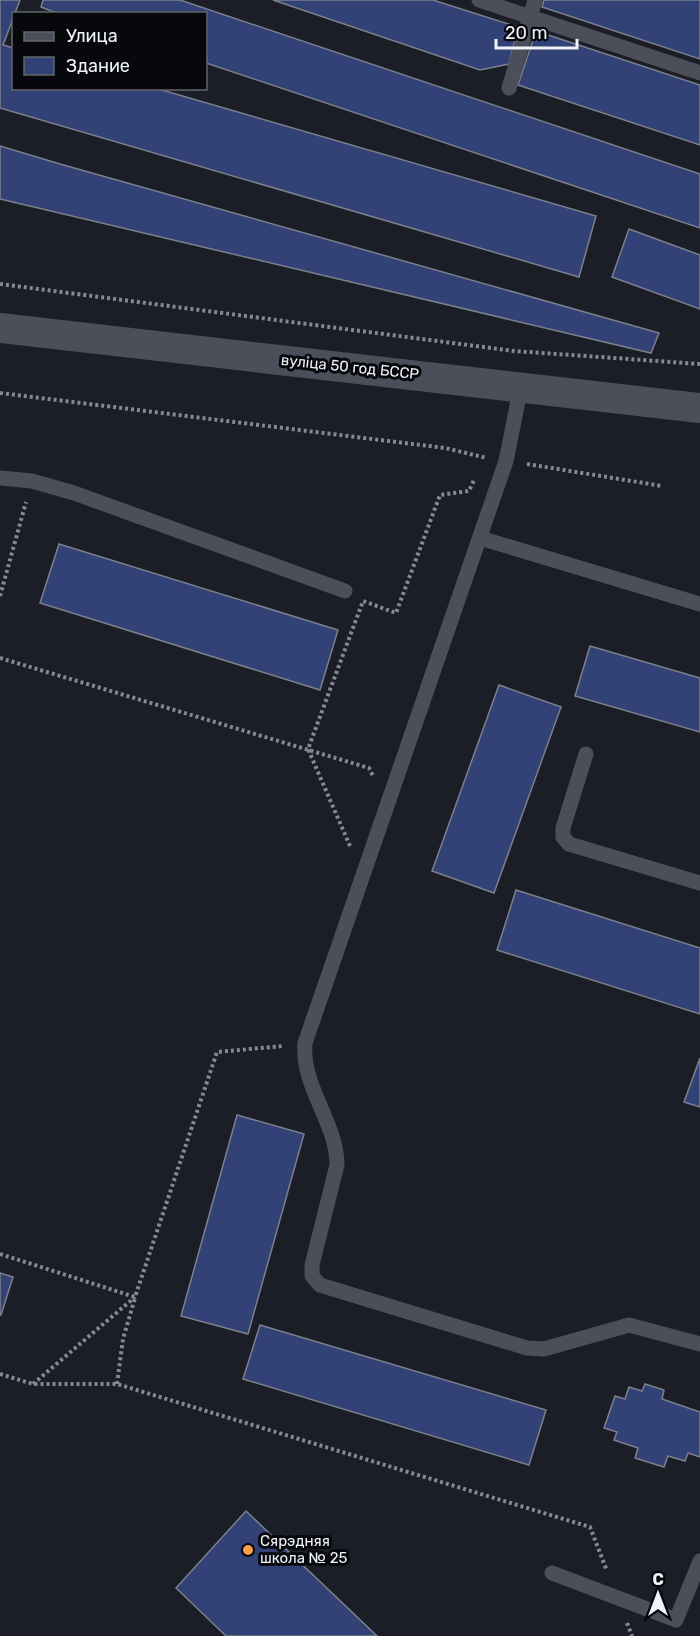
<svg xmlns="http://www.w3.org/2000/svg" width="700" height="1636" font-family="Rubik,sans-serif">
	<rect width="100%" height="100%" fill="#1b1e27"/>
	<path fill="#324176" stroke="#7c808b" stroke-width="1.5" d="M0,0h20l-17,45 11,3v40h141l441,128 -17,61 -579,-169z
		M43,0h137l520,174v54l-494,-165v-49h-147l-18,-7z
		M273,0h160l85,27 -9,37 -29,6z
		M544,0h156v59l-158,-52z
		M536,31l164,54v60l-182,-60z
		M0,146l60,18 599,169 -8,20 -651,-154z
		M629,229l71,26v54l-88,-32z
		M59,544l279,86 -18,60 -280,-87z
		M590,646l110,32v54l-125,-36z
		M499,685l62,22 -67,186 -62,-22z
		M516,890l184,58v66l-203,-64z
		M700,1058v49l-16,-5z
		M237,1115l67,19 -56,200 -67,-18z
		M0,1273l13,4 -12,38h-1z
		M260,1325l286,85 -17,55 -286,-86z
		M645,1384l19,6 -2,9 38,13v45l-12,-4 -3,8 -17,-5 -4,11 -29,-9 3,-10 -24,-8 3,-8 -13,-4 11,-32 10,3 4,-12 13,4z
		M246,1511l131,125h-151l-50,-48z"/>
	<g fill="none" stroke-linecap="round" stroke-linejoin="round">
		<path stroke="#868990" stroke-width="4" stroke-dasharray="3 3" stroke-linecap="butt" d="M0,284l514,67 186,13
			M0,393l445,55 42,10
			M527,464l135,22
			M0,596l26,-94
			M0,658l369,110 5,10
			M350,846l-42,-97 55,-148 33,12 44,-118 29,-4 5,-11
			M0,1254l135,43 82,-245 66,-6
			M0,1374l33,10h84l473,143 17,44
			M33,1384l102,-87
			M117,1384l6,-45 12,-41
			M627,1623l5,13"/>
		<path stroke="#4c4f5a" stroke-width="15" d="M479,0l221,73
			M509,88l26,-88
			M521,386l-15,75 -201,582c-4,44 32,79 32,122l-25,100v11l8,9 207,63 17,1 85,-24 71,19
			M0,478l32,3 42,12 271,98
			M480,538l220,66
			M586,754l-23,74v9l6,7 131,39
			M552,1573l124,47 24,-59"/>
		<path stroke="#4c4f5a" stroke-width="30" d="M0,328l700,80"/>
	</g>
	<circle fill="#f99f4d" stroke="#07080c" stroke-width="2" cx="248" cy="1550" r="6"/>
	<g text-anchor="middle" dominant-baseline="central" stroke-width="6" stroke-linejoin="round" paint-order="stroke">
		<g font-size="15" fill="#eff2f8" stroke="#07080c">
			<text transform="translate(350 367) rotate(6)">вуліца 50 год БССР</text>
		</g>
		<g font-size="15" fill="#eff2f8" stroke="#07080c" text-anchor="start">
			<text x="260" y="1541">Сярэдняя<tspan x="260" dy="17">школа № 25</tspan></text>
		</g>
	</g>
	<rect x="12" y="12" width="195" height="78" fill="#07080c" stroke="#64666a" stroke-width="1.5"/>
	<rect x="24" y="32" width="30" height="9" fill="#4c4f5a" stroke="#64666a" stroke-width="1.5"/>
	<text x="66" y="42" font-size="18" fill="#eff2f8">Улица</text>
	<rect x="24" y="57" width="30" height="18" fill="#324176" stroke="#64666a" stroke-width="1.5"/>
	<text x="66" y="72" font-size="18" fill="#eff2f8">Здание</text>
	<g transform="translate(658 1594)" stroke="#07080c" stroke-width="4.5" paint-order="stroke">
	<path d="M0-4.5L10 22L0 15L-10 22Z" fill="#eff2f8"/>
	<text y="-9" font-size="16" font-weight="bold" text-anchor="middle" fill="#eff2f8">С</text>
	</g>
	<path d="M496 39v9h81v-9" fill="none" stroke="#eff2f8" stroke-width="3"/>
	<text x="505" y="39" font-size="18" fill="#eff2f8" stroke="#07080c" stroke-width="4.5" paint-order="stroke">20 m</text>
</svg>
